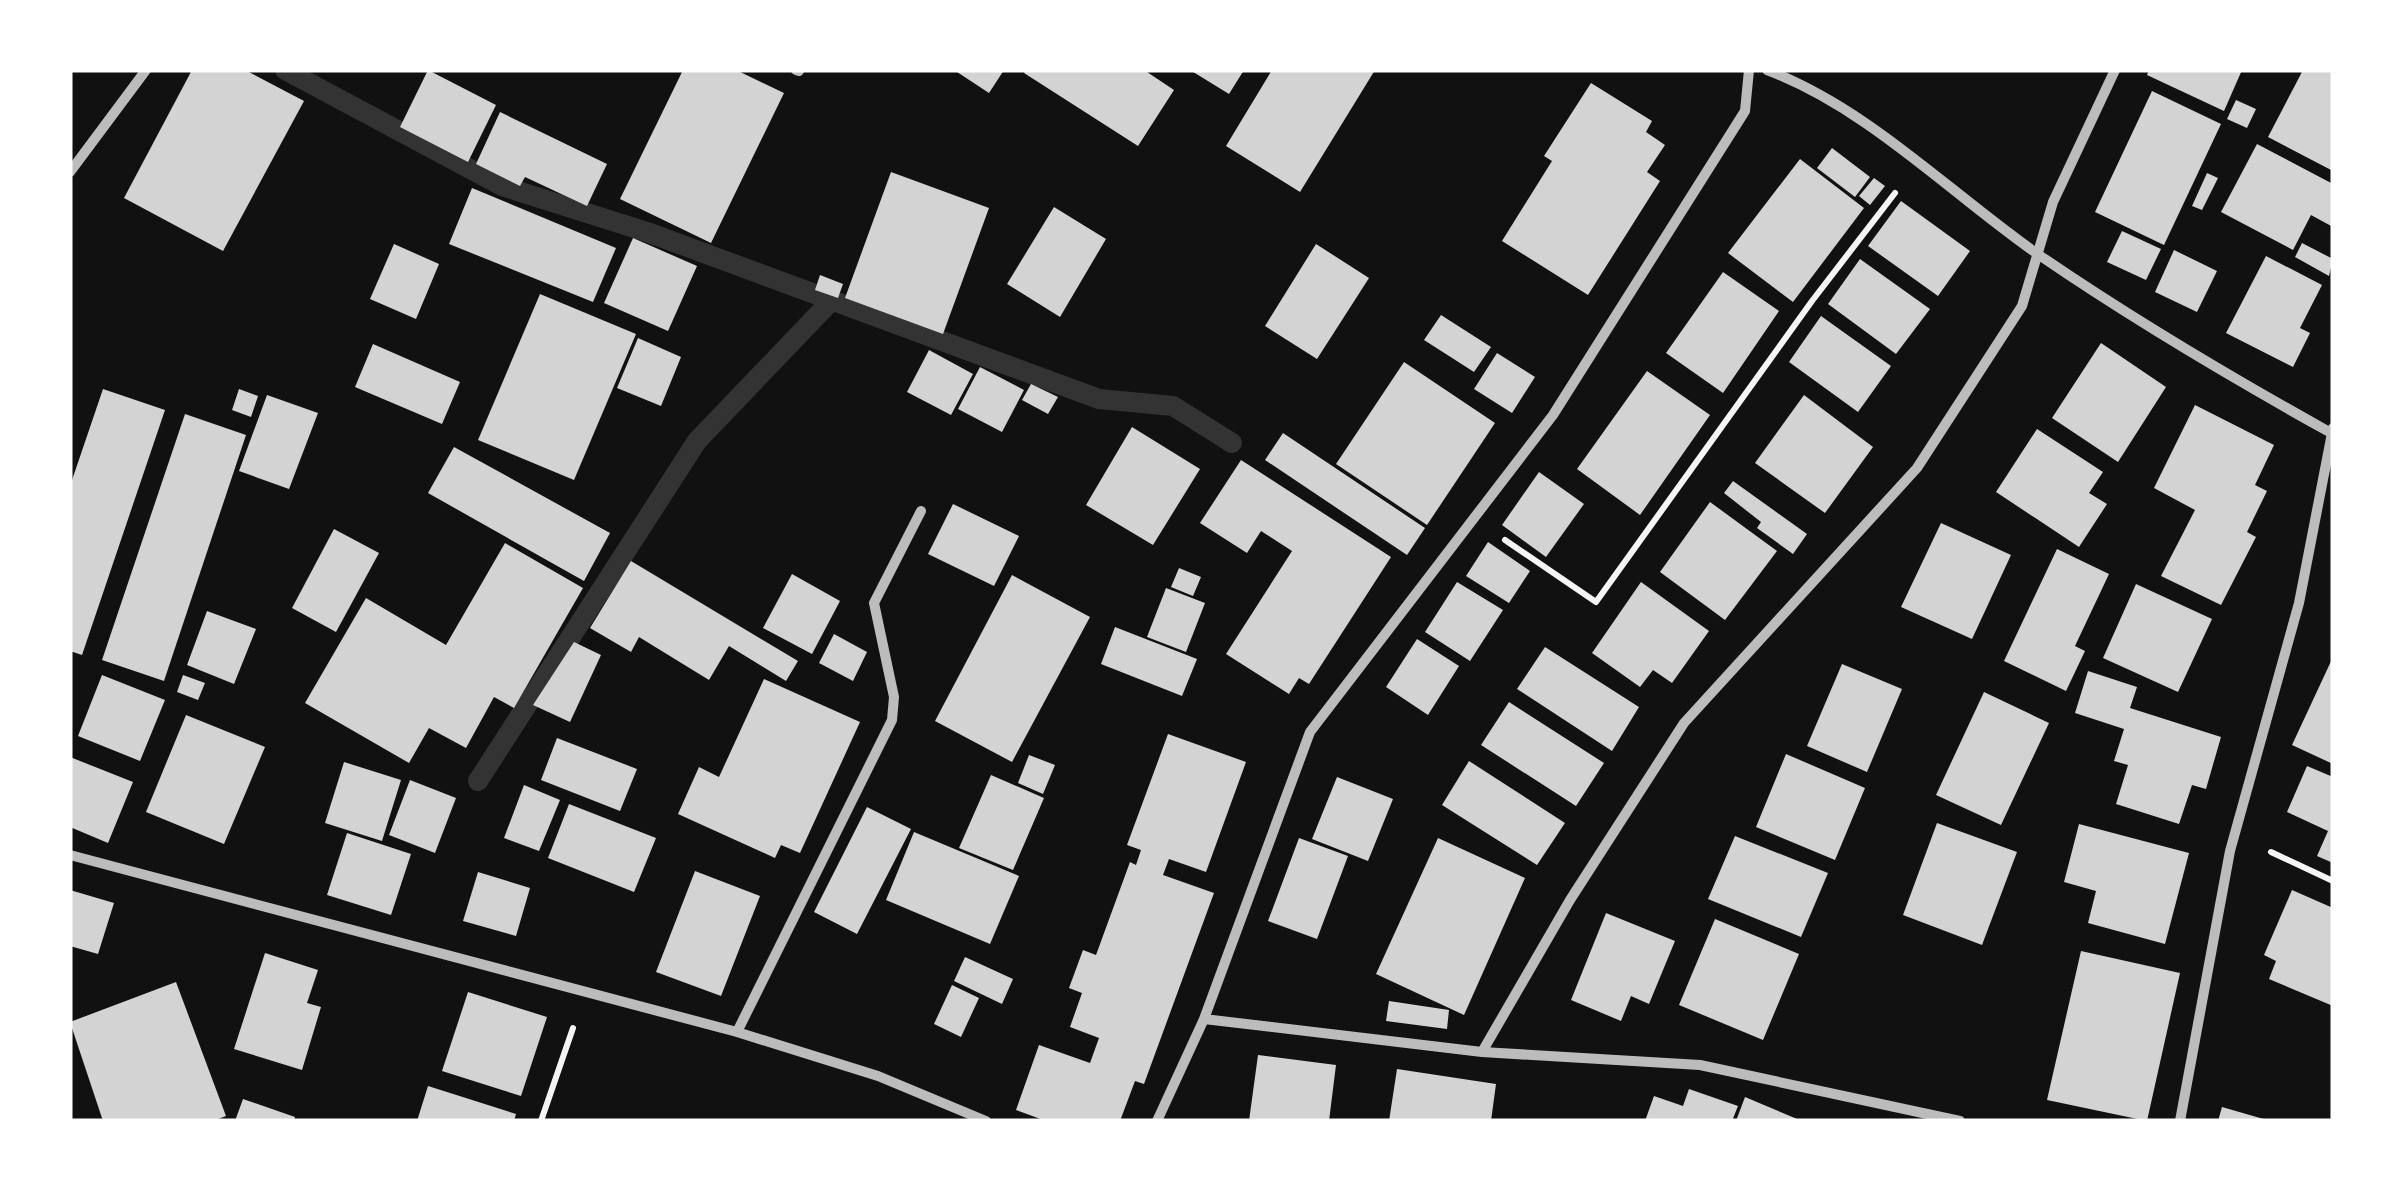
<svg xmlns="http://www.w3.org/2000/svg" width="2403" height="1191" font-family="'Times New Roman',serif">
	<rect width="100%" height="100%" fill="#111"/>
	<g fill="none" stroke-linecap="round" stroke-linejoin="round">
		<path stroke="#333" stroke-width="20" d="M285,70l217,116 145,46 452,167 74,7 59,37
			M478,781l219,-340 134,-140"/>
	</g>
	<path fill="#d3d3d3" d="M192,70h53l59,31 -81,150 -99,-53z
		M428,70l68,35 -28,57 -68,-35z
		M683,70h53l48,23 -73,150 -91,-44z
		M954,70h50l-15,23z
		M1026,70h118l30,20 -36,56 -114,-73z
		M1190,70h54l-15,24z
		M1272,70h103l-75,122 -74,-46z
		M2149,70h93l-18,41 -77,-36z
		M2303,70h30v101l-65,-34z
		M1591,83l61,38 -6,11 19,13 -18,27 13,9 -72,114 -86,-54 50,-80 -8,-5z
		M2152,91l69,33 -57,121 -69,-33z
		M2236,100l20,9 -9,19 -20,-9z
		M500,112l107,52 -20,42 -62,-29 -5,9 -44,-22z
		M2257,144l76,40v43l-22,-12 -18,35 -72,-38z
		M1832,148l38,29 -15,20 -38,-29z
		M1800,159l64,49 -71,94 -65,-49z
		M891,172l98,36 -46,126 -98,-36z
		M2207,173l11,5 -16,32 -10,-4z
		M1874,178l11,8 -15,19 -11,-9z
		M472,188l144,60 -23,54 -144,-58z
		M1901,201l69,50 -32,45 -70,-50z
		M1054,207l52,32 -46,78 -53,-33z
		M2122,231l39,18 -15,31 -39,-18z
		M633,238l64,28 -29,65 -64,-28z
		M2302,243l31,16 -4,17 -34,-19z
		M394,244l45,20 -23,55 -46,-20z
		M1316,244l53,34 -52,81 -52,-33z
		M2174,250l43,21 -20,41 -42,-20z
		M2266,256l56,29 -22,43 10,5 -17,34 -67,-34z
		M1860,259l70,50 -34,45 -68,-50z
		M1723,272l56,39 -56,82 -57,-40z
		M820,275l23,9 -5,14 -23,-8z
		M540,294l96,40 -62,146 -96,-40z
		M1441,315l50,32 -17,25 -50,-32z
		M1821,316l70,50 -33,46 -69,-50z
		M638,338l43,19 -20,49 -44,-18z
		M2101,343l65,44 -48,75 -66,-44z
		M373,344l87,38 -18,42 -87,-37z
		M929,350l44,24 -22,41 -44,-23z
		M1497,353l38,24 -23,36 -38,-24z
		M1404,362l91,61 -68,102 -91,-61z
		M980,367l44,23 -22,42 -44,-23z
		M1647,371l63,44 -70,100 -63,-46z
		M1031,384l27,13 -10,17 -26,-14z
		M103,389l62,21 -83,245 -12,-4v-165z
		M239,389l19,7 -7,21 -19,-7z
		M267,395l51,18 -29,76 -50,-18z
		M1804,395l69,52 -48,66 -70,-50z
		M2195,405l79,40 -19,40 12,6 -20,41 9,5 -35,68 -60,-29 34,-66 -41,-22z
		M185,414l61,21 -82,246 -62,-21z
		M1132,427l68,42 -47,76 -67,-40z
		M2037,429l66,43 -14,21 18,11 -28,43 -83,-55z
		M1283,433l142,95 -18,27 -142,-95z
		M454,447l156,86 -26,48 -156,-88z
		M1241,460l150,97 -82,127 -10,-6 -10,16 -63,-40 66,-103 -31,-20 -14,22 -47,-30z
		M1539,472l45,32 -38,53 -44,-32z
		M1733,481l74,53 -14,20 -36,-26 4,-6 -37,-29z
		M1710,502l67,49 -52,69 -65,-48z
		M953,504l66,32 -25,50 -66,-32z
		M1941,523l70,32 -39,84 -71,-32z
		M334,529l45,24 -43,79 -44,-24z
		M1488,542l42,29 -21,32 -43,-27z
		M505,543l78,45 -69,120 -20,-11 -28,51 -37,-20 -20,35 -104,-60 61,-105 80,47z
		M2057,549l52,25 -34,72 10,5 -19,40 -62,-30z
		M631,561l167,100 -12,20 -57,-35 -20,34 -70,-43 -8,15 -41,-24z
		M1179,568l22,9 -8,19 -22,-9z
		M792,574l48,27 -28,53 -49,-26z
		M1012,575l78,42 -78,145 -77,-41z
		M1457,582l46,28 -33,51 -45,-29z
		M1641,582l68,49 -37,52 -19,-13 -13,17 -48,-34z
		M2136,584l76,35 -34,73 -75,-34z
		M1166,588l39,15 -19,49 -39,-15z
		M207,611l49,18 -22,55 -47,-19z
		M1115,627l82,32 -15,37 -81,-32z
		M834,634l33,18 -14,29 -34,-18z
		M1417,639l42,27 -31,49 -42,-28z
		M574,642l27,13 -31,67 -37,-17z
		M1545,647l94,60 -27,44 -95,-62z
		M2333,657v107l-41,-19z
		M1842,664l60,25 -35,83 -60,-26z
		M2088,671l49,16 -7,21 91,29 -15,52 -14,-4 -13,39 -63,-20 12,-39 -14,-4 10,-32 -49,-16z
		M102,675l63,25 -25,61 -62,-25z
		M183,675l22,8 -7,17 -21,-8z
		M764,679l96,43 -60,131 -19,-8 -6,13 -97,-44 21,-47 20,10z
		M1984,692l65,31 -48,102 -65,-30z
		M1509,702l95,61 -28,43 -95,-61z
		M186,715l79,32 -41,97 -78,-32z
		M1168,734l78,28 -40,110 -37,-13 -6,16 51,18 -70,191 -9,-3 -15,40h-74l-30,-11 23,-65 51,18 9,-25 -29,-11 12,-34 -13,-5 14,-38 13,5 34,-93 6,3 5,-15 -14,-5z
		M557,738l80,31 -17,42 -79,-31z
		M1786,754l79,34 -30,72 -79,-33z
		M1029,755l26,10 -12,29 -25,-11z
		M70,757l63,25 -25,61 -38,-16z
		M1469,761l96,62 -28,42 -95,-60z
		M344,762l57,18 -19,61 -57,-18z
		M2307,766l26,11v86l-16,-7 11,-25 -41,-19z
		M991,775l53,23 -31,72 -54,-22z
		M1337,777l56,22 -25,62 -56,-22z
		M410,780l46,18 -21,55 -46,-18z
		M524,785l36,15 -21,51 -35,-13z
		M569,804l87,34 -22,54 -86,-34z
		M867,807l44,22 -54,105 -43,-22z
		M1937,823l80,29 -35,93 -79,-30z
		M2079,824l110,29 -24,91 -77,-21 8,-32 -32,-9z
		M914,832l105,44 -29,68 -104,-44z
		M347,833l64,21 -20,61 -64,-20z
		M1735,836l93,37 -27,64 -93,-38z
		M1299,838l49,18 -31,83 -49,-18z
		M1438,838l87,40 -61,137 -88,-41z
		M695,871l65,25 -39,100 -65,-24z
		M478,872l52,16 -14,48 -53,-15z
		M70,890l44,13 -16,51 -28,-8z
		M2292,890l41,18v98l-64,-27 7,-18 -12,-6z
		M1606,913l69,28 -26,63 -18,-8 -10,25 -50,-21z
		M1715,919l84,35 -36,86 -84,-35z
		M2081,951l99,22 -33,148 -100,-21z
		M265,953l53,17 -11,33 14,4 -19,63 -68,-21z
		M965,957l48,22 -11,25 -48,-23z
		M176,982l50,134 -13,5h-110l-33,-99z
		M952,985l27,13 -18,39 -27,-13z
		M468,992l79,25 -26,79 -79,-25z
		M1389,1001l60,9 -2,19 -61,-8z
		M1258,1055l78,10 -7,56h-80z
		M1397,1069l99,15 -5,37h-102z
		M428,1086l88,28 -2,7h-97z
		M1689,1089l49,17 -6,15h-87l9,-25 29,10z
		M1745,1097l57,24h-66z
		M243,1099l52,18 -1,4h-59z
		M2222,1107l45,13v1h-49z"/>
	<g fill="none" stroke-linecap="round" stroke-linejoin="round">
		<path stroke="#f5f5f5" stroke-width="6" d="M1505,540l91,62 216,-301 83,-108
			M2271,852l62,29
			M541,1121l32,-93"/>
		<path stroke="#bcbcbc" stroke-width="10" d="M796,70l3,1
			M1767,70c101,38 183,123 272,185 95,65 193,123 294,179
			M70,172l76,-102
			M70,855l667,177 141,44 108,45
			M1204,1019l106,-287 243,-317 192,-304 4,-41
			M737,1032l155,-312 2,-23 -20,-94 47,-92
			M1482,1052l88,-152 114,-177 233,-255 105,-162 31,-104 62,-132
			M1157,1121l47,-102 278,33 218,13 260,56
			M2180,1121l50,-270 69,-248 34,-175"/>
	</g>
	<rect width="2403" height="1191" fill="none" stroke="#ffffff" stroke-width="145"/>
</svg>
